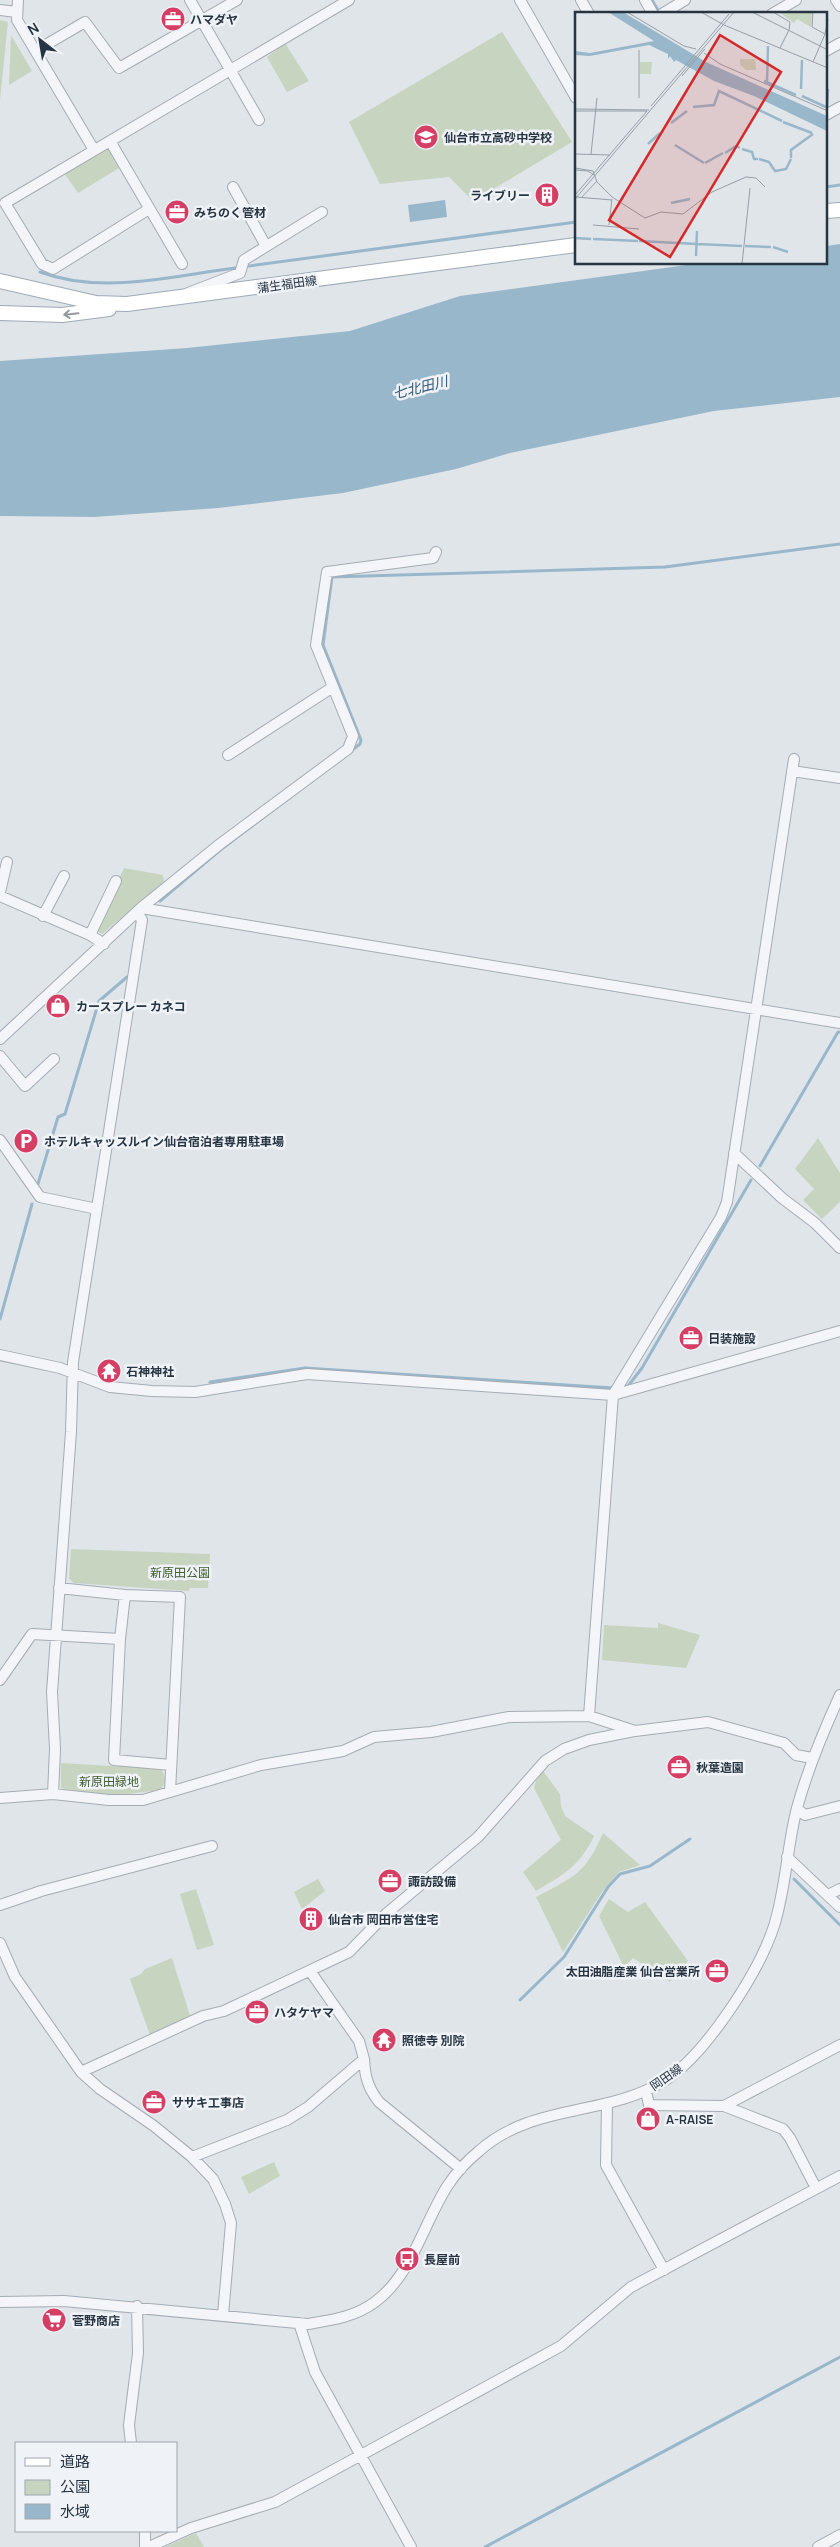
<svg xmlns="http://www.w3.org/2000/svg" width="840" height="2547" font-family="Manrope,'Noto Sans JP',sans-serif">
	<rect width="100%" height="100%" fill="#e0e5ea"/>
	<path fill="#c7d4c0" d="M0,20l8,2 -8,78z
		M502,32l70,110 -99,59 -24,-24 -69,7 -31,-62z
		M11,35l21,36 -23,14z
		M285,43l24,38 -22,11 -20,-35z
		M108,147l11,21 -41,25 -13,-19z
		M124,868l39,7 1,7 -62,52 -7,-4z
		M818,1138l22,35v29l-18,17 -19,-19 11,-11 -19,-20z
		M71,1549l139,5 -2,34h-18l-1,3 -115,-8 -5,-4z
		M658,1623l42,12 -14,33 -84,-8 2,-35 54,3z
		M61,1763l100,6 5,10 -5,11 -53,6 -47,-8z
		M543,1771l17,23 1,12 4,10 29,20c-14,30 -31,39 -58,55l-13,-19 38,-32 -27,-52 2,-7z
		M603,1833l37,32 -21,7 -17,20 -39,60 -27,-55c38,-20 49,-23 67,-64z
		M318,1879l7,12 -23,18 -8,-17z
		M196,1889l18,56 -17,5 -17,-56z
		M609,1899l19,13 17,-10 43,59 -18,21 -37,-24 -9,9 -25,-51z
		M172,1958l19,61 -40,19 -21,-59 11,-5 4,-5z
		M274,2162l6,14 -31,18 -8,-17z
		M196,2533l8,14h-39z"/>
	<path fill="#99b7cb" d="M445,200l2,17 -37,5 -2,-17z
		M840,244v153l-126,14 -204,42 -54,16 -113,24 -125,15 -124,9 -94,-1v-155l187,-13 163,-17 110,-35 234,-32h132v-18z"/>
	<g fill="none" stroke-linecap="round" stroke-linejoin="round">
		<path stroke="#99b7cb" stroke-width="3" d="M652,0l7,12
			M826,187l14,-2
			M249,266l327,-44
			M40,272c62,23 131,4 195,-4
			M160,901l59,-50 141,-107 1,-4 -38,-95 9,-68 333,-10 175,-23
			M760,1166l78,-134h2
			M37,1187l21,-70 7,-3 34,-113 28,-24
			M0,1319l32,-115
			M210,1382l95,-14 308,20
			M628,1386l14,-18 109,-188
			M794,1879l46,46
			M520,2000l44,-43 44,-70 12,-13 30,-8 40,-27
			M485,2547l355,-190"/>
		<defs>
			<path id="minor" d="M18,0l-1,20 77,130
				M190,0l69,120
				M520,0l56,98
				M581,0l8,14
				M645,0l8,14
				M836,0l4,6
				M0,10l16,2
				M662,14l23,-14
				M772,14l24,-14
				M37,50l48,-28 34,46 118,-68
				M826,51l14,-8
				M826,115l14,-8
				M110,141l72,123
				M233,187l33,59
				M149,209l-96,60 -11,-5 -37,-61 344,-203
				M188,293l52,-20 4,-13 78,-48
				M228,755l105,-68
				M792,771l48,7
				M0,892l7,-30
				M0,896l90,39 14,9
				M141,908l699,115
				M43,916l21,-40
				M90,935l26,-54
				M0,1039l141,-131 79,-64 128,-95 5,-13 -37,-91 11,-73 106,-14 3,-6
				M0,1056l25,30 29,-27
				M0,1140l40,57 57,12
				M734,1153l48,45 33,25 25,25
				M0,1355l60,13 50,19 42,4 43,1 112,-18 306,21 227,-64
				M59,1588l66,7 55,2 -10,194
				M120,1639l-6,121 57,5
				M0,1680l32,-46 88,5 5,-44
				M589,1716l24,-321 108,-178 6,-15 67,-443
				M53,1794l2,-45 -3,-57 19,-260 2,-70 69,-442 -5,-8
				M0,1798l53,-4 56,6h34l118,-35 82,-14 31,-14 57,-5 78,-15 80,-1 46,15 73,-9 76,21 12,12 16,3
				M797,1809l8,6 35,-9
				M787,1857l53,50
				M828,1895l12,-6
				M0,1905l41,-14 171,-45
				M0,1943l15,34 66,95 19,17 54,37 38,31 21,22 12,25 6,19 -8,92
				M364,2059c1,18 4,29 15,43l82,67
				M81,2072l122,-56 21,-5 125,-59 38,-39 91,-76 67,-76 19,-12 25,-9 45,-9
				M646,2091l3,14 75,1 59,23 7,9 26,50
				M607,2103l-1,62 58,105
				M724,2106l116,-61
				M192,2157l95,-37 21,-13 56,-48 -5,-18 -49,-70
				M0,2302l64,-1 244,23c24,-4 47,-7 67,-22 37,-27 49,-80 73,-117 8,-12 19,-24 30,-33 53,-49 128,-35 186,-71 41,-25 95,-109 110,-155 12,-38 13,-80 23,-118 11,-40 26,-76 43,-113
				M299,2323l16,49 96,175
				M131,2443l-2,-18 9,-72 -1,-47
				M145,2531v16
				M149,2547l42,-19 84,-26 286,-156 70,-59 209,-111
				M818,2547l22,-12"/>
			<path id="major" d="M826,211l14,-1
				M0,281l96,22 31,1 449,-59
				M0,313l62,2 47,-6"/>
		</defs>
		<use href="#minor" stroke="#a5acb4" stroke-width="12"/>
		<use href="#major" stroke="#9eaab6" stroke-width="16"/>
		<use href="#minor" stroke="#f3f5f8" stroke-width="10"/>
		<use href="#major" stroke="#fff" stroke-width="14"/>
	</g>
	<defs><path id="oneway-shaft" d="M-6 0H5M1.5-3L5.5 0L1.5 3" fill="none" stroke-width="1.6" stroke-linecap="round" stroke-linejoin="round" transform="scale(1.25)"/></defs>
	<use stroke="#939aa0" href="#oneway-shaft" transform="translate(71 314) rotate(174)"/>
	<defs>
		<symbol id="office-disc" viewBox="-11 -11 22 22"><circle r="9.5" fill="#d53e65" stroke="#eff3f7"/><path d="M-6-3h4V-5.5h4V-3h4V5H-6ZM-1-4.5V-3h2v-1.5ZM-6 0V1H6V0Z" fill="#fff"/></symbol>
		<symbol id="school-disc" viewBox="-11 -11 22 22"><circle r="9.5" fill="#d53e65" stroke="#eff3f7"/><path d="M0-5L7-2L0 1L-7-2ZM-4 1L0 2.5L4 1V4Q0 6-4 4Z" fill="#fff"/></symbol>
		<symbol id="building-disc" viewBox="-11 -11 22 22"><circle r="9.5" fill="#d53e65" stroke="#eff3f7"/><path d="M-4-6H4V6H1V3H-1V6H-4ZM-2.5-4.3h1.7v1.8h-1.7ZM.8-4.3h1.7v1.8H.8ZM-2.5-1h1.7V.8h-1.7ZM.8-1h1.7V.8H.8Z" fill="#fff"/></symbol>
		<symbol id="shop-disc" viewBox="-11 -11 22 22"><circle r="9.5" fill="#d53e65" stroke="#eff3f7"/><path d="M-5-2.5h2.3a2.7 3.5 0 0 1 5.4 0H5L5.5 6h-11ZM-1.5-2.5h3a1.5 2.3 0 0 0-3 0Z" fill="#fff"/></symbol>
		<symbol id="parking-disc" viewBox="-11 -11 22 22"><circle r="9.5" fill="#d53e65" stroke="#eff3f7"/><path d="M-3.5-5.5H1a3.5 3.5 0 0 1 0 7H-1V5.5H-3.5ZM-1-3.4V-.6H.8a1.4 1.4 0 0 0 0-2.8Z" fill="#fff"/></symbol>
		<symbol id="temple-disc" viewBox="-11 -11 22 22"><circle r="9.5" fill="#d53e65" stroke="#eff3f7"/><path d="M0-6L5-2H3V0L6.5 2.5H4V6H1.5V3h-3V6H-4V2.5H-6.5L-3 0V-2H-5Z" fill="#fff"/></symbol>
		<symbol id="bus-disc" viewBox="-11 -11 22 22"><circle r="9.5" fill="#d53e65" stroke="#eff3f7"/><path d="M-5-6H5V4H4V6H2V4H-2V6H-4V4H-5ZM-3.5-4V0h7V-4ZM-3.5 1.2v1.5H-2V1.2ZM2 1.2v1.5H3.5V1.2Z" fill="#fff"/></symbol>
		<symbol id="supermarket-disc" viewBox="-11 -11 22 22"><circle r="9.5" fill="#d53e65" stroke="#eff3f7"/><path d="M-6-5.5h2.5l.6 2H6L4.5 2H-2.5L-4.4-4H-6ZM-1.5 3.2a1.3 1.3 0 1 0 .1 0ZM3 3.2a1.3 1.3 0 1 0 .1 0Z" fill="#fff"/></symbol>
	</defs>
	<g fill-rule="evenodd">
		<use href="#office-disc" x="159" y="5" width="28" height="28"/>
		<use href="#school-disc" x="412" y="123" width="28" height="28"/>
		<use href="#building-disc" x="533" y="181" width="28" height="28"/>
		<use href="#office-disc" x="163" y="198" width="28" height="28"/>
		<use href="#shop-disc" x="44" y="992" width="28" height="28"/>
		<use href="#parking-disc" x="12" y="1127" width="28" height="28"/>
		<use href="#office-disc" x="677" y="1324" width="28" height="28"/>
		<use href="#temple-disc" x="95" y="1357" width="28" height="28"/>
		<use href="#office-disc" x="665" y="1753" width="28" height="28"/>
		<use href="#office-disc" x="376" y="1867" width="28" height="28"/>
		<use href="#building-disc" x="297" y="1905" width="28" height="28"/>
		<use href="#office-disc" x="703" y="1957" width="28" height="28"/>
		<use href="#office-disc" x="243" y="1998" width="28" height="28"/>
		<use href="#temple-disc" x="370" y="2026" width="28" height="28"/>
		<use href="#office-disc" x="140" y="2088" width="28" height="28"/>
		<use href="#shop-disc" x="634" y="2105" width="28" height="28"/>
		<use href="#bus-disc" x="393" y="2245" width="28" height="28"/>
		<use href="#supermarket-disc" x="40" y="2306" width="28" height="28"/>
	</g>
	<g text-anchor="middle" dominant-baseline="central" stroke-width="5" stroke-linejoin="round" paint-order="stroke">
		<g font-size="12" font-weight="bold" fill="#273442" stroke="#eff3f7" text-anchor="start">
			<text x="190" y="19">ハマダヤ</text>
			<text x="444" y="137">仙台市立高砂中学校</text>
			<text x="530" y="195" text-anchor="end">ライブリー</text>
			<text x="194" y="212">みちのく管材</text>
			<text x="76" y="1006">カースプレー カネコ</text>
			<text x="44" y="1141">ホテルキャッスルイン仙台宿泊者専用駐車場</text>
			<text x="708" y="1338">日装施設</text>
			<text x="126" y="1371">石神神社</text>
			<text x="696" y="1767">秋葉造園</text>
			<text x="408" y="1881">諏訪設備</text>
			<text x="328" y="1919">仙台市 岡田市営住宅</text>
			<text x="700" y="1971" text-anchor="end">太田油脂産業 仙台営業所</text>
			<text x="274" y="2012">ハタケヤマ</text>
			<text x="402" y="2040">照徳寺 別院</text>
			<text x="172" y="2102">ササキ工事店</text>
			<text x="666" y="2119">A-RAISE</text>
			<text x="424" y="2259">長屋前</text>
			<text x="72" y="2320">菅野商店</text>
		</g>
		<g font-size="12" fill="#273442" stroke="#eff3f7">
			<text transform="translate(287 284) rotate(-8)">蒲生福田線</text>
			<text transform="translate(666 2077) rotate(-35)">岡田線</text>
		</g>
		<g font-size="12" fill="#415e34" stroke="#eff3f7">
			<text x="180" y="1572">新原田公園</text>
			<text x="109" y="1781">新原田緑地</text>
		</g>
		<g font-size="14" font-style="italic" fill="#2f5878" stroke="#eff3f7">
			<text transform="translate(420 387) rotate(-14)">七北田川</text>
		</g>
	</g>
	<g transform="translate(575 12)">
		<rect width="252" height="252" fill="#e0e5ea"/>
		<path d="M204,0h33l-1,15 -14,-8 -3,4zM165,47h15l1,11h-10l-6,-5zM65,50h12l-1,12h-11z" fill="#c7d4c0"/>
		<path d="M33,0h15l83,50 121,54v15l-73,-35 -40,-15 -38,-21 -2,2 -4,-6 -2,3v-5l-19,-9 -59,11 -15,-1v-4l15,2 64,-12z" fill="#99b7cb"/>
		<path fill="none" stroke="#99b7cb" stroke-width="2.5" d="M189,69l32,14M192,70l1,-36M226,77l1,-29M227,84l26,12M118,95l21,-2 5,-14 63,30M252,96l1,-19M208,110l29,11M96,111l16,-12M73,132l12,-11M100,133l29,18M167,137l10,3 2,7h4M150,141l11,-7 4,2M216,146v-8l22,-16M184,147l10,3 6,9 11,-2 5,-10M130,151l18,-10M96,191l19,-4M0,226l16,1M18,227l45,2M64,229l58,3M122,232l45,2M170,234l26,1M198,235l15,5M121,244l1,-25"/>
		<path fill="none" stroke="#969ea7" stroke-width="1" d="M52,0l57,34 12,3M126,0l23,13 104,43M177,0l76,38M198,0l17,10 -1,8M238,0l-1,15 13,7M205,36l9,-18M64,38v48M129,41l16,11 108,47M238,50l12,-28 3,-15M107,64l23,-27M76,94l78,-92M0,97l74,1M0,99h72M0,142l35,1M16,142l6,-56M0,156l18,3 4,11 15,15 33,21 16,-6 22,2 29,-22 34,-15 10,1 9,9M0,158l13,1 6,4M0,183l72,-84M1,185l36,3M6,186l16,-17M0,187l159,-187M18,213l46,4M34,213l3,-26M167,252l8,-76"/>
		<path fill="#d62828" fill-opacity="0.15" stroke="#d62828" stroke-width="2.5" d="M145,23l61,37 -111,185 -61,-37z"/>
		<rect width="252" height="252" fill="none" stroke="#273442" stroke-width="2.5"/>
	</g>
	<rect x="15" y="2442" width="162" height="90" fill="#eff3f7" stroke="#9fa7af"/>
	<rect x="25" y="2458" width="25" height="8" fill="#ffffff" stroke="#9fa7af"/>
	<text x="60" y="2467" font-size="15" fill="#273442">道路</text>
	<rect x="25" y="2480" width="25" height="15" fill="#c7d4c0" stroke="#9fa7af"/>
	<text x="60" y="2492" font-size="15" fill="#273442">公園</text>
	<rect x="25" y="2504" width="25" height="15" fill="#99b7cb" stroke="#9fa7af"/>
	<text x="60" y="2517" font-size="15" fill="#273442">水域</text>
	<g transform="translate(40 40) rotate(329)" stroke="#eff3f7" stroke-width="4" paint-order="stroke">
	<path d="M0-4L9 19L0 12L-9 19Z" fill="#273442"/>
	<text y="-8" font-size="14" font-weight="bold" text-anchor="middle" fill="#273442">N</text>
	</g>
</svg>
